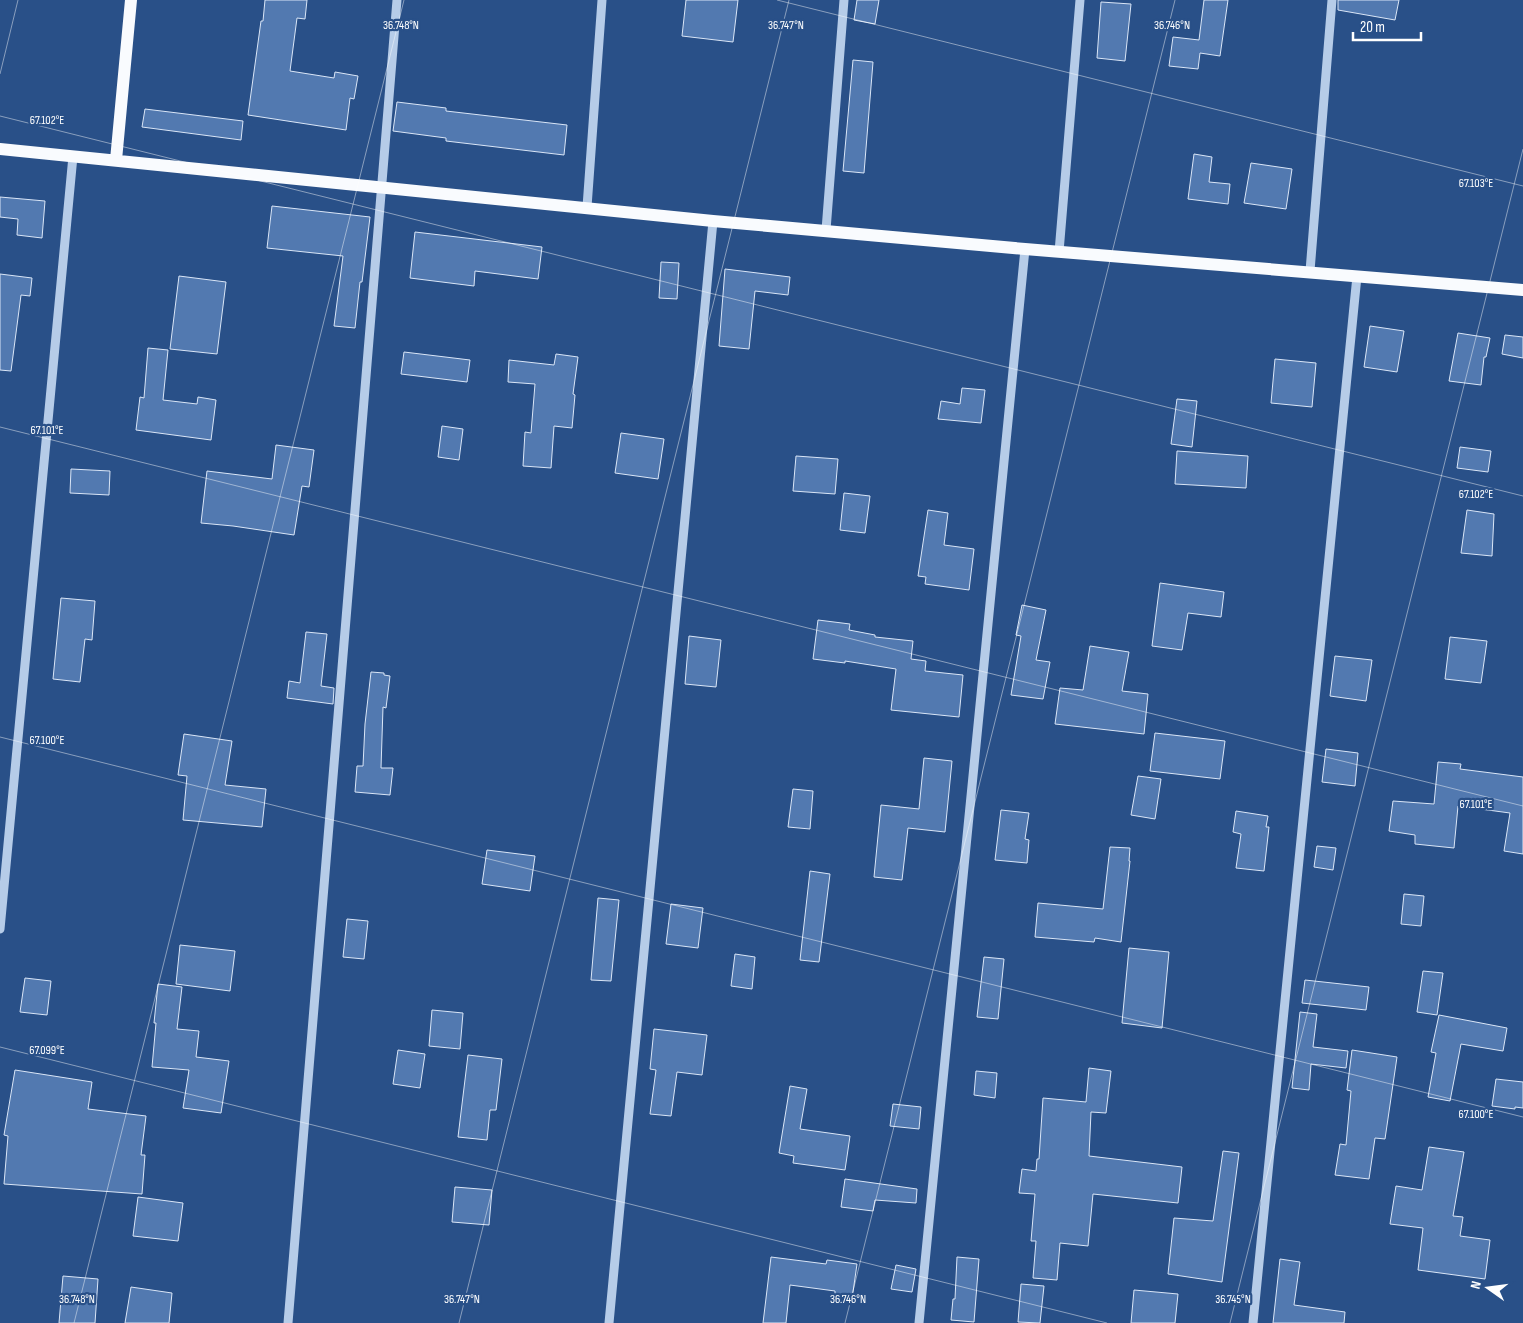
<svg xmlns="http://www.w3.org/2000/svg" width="1523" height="1323" font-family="'Sofia Sans Condensed',sans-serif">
	<rect width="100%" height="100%" fill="#295088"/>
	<path fill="#5279b0" stroke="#dae6f7" d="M265,0h42l-2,19 -8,-1 -7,53 44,7 1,-6 23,4 -4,23 -4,-1 -4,32 -98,-15 13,-94h2z
		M686,0h52l-5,42 -51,-6z
		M857,0h22l-4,24 -21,-4z
		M1204,0h24l-8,56 -20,-3 -2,16 -29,-3 4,-29 26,3z
		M1338,0h61l-4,20 -57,-10z
		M1101,2l30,2 -6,57 -28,-3z
		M853,60l20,2 -9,111 -21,-2z
		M397,102l49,6v3l121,14 -3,30 -118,-14v-3l-53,-7z
		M145,109l98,12 -2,19 -99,-13z
		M1194,154l18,3 -3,25 21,2 -2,20 -40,-5z
		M1251,163l41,6 -6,40 -42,-6z
		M0,197l45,4 -3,37 -25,-3 1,-16 -18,-2z
		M272,206l98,11 -8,65h-2l-5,46 -21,-2 9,-70 -76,-8z
		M415,232l127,15 -4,32 -63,-8 -1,15 -64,-8z
		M661,262l18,1 -2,36 -18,-1z
		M725,269l65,8 -2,18 -33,-4 -6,58 -30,-3z
		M0,274l32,4 -2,18 -9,-1 -10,76 -11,-1z
		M179,276l47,6 -9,72 -47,-5z
		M1370,326l34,5 -7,41 -33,-5z
		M1458,333l32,5 -4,19h-2l-3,28 -32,-4z
		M1505,335l18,2v21l-21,-4z
		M148,348l20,2 -5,50 34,4 1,-7 18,3 -5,40 -75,-10 4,-33 4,1z
		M404,352l66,8 -3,22 -66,-8z
		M556,354l22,3 -5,37 2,1 -3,33 -18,-2 -3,42 -28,-2 2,-34 6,1 4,-49 -27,-2 1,-22 45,5z
		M1275,359l41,4 -4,44 -41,-4z
		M962,388l23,2 -4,33 -43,-4 3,-18 19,3z
		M1177,399l20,2 -5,46 -21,-3z
		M442,426l21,3 -4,31 -21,-3z
		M621,433l43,6 -6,40 -43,-6z
		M276,445l38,5 -5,37 -7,-1 -8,49 -61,-9 -32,-3 6,-52 65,8z
		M1460,447l31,4 -3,21 -31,-4z
		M1177,451l71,5 -2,32 -71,-4z
		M796,456l42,3 -3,35 -42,-3z
		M71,469l39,2 -1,24 -39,-2z
		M844,493l26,3 -5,37 -25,-3z
		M928,510l20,3 -4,32 30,4 -5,41 -44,-6 1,-7 -8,-1z
		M1467,510l27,4 -2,42 -31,-3z
		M1160,583l64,9 -3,25 -33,-4 -6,37 -30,-4z
		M61,598l34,3 -3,39 -7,-1 -5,43 -27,-3z
		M1022,605l24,5 -10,50 14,2 -7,37 -32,-4 10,-59 -5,-1z
		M818,620l32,4 -1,6 26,5v2l38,4 -2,18 15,2 -1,10 38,4 -4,42 -68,-7 5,-41 -51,-8v2l-32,-4z
		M306,632l21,2 -6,52 13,2 -1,16 -46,-6 2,-17 11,2z
		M689,636l32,4 -5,47 -31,-3z
		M1450,637l37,4 -6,42 -36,-4z
		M1090,646l39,6 -7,39 26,3 -4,40 -89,-10 5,-36 23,2z
		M1335,656l37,4 -6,41 -36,-5z
		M371,672l13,1v2l6,1 -4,32 -3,-1 -2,61h12l-3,27 -35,-3 2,-26h6l2,-42z
		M1155,733l70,8 -5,38 -70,-8z
		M184,734l48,7 -7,44 41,4 -4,38 -79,-7 4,-44 -9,-1z
		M1326,749l32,4 -3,33 -33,-4z
		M924,758l28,3 -7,71 -37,-4 -6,52 -28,-3 7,-72 38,4z
		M1438,762l23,2 -1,5 63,8v77l-19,-3 6,-38 -52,-7 -4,42 -39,-4v-9l-26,-4 4,-30 41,3z
		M1138,776l23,3 -6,40 -24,-4z
		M793,789l20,2 -3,38 -22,-2z
		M1001,810l28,3 -4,26 4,1 -2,23 -32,-3z
		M1236,811l32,5 -2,11h3l-5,44 -28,-3 5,-34 -8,-2z
		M1317,846l19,2 -3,22 -19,-3z
		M1110,847l20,1 -1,13h1l-9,81 -26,-4 -1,4 -59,-5 3,-34 65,6z
		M487,850l48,6 -5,35 -48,-7z
		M810,871l20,3 -11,88 -19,-2z
		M1404,894l20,2 -3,30 -20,-2z
		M598,898l21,2 -8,81 -20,-1z
		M671,904l32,4 -5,40 -32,-4z
		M347,919l21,2 -4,38 -21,-2z
		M180,945l55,6 -5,40 -54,-7z
		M1129,948l40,4 -7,76 -40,-5z
		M735,954l20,3 -3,32 -21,-3z
		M984,957l20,2 -6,60 -21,-2z
		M1423,971l20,2 -6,42 -20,-3z
		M25,978l26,3 -4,34 -27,-3z
		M1305,980l64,7 -3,23 -64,-7z
		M158,984l24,3 -5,42 22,2 -3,26 33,4 -8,52 -38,-5 6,-38 -37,-3 4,-44h-2z
		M432,1010l31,3 -3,36 -31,-3z
		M1300,1012l17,2 -4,33 35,4 -2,17 -35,-4 -2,26 -17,-2z
		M1439,1015l68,13 -4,23 -42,-7 -11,57 -22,-4 8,-44 -5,-1z
		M654,1029l53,6 -5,40 -25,-3 -6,44 -21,-2 6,-44 -6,-1z
		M398,1050l27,4 -5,34 -27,-4z
		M1352,1050l45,7 -12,82 -10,-1 -6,41 -34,-4 5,-31 6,1 5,-54 -4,-1z
		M468,1055l34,4 -6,51h-6l-3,30 -29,-3z
		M1089,1068l22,3 -5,42 -15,-1 -2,44 93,11 -4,36 -85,-9 -5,52 -28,-3 -3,37 -24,-2 3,-37h-5l4,-47 -16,-1 3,-24 14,2 1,-12h2l4,-61 43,4z
		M15,1070l77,12 -4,27 58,7 -5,39h4l-3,39 -138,-10 4,-48 -4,-1z
		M976,1071l21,2 -2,25 -21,-3z
		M1496,1079l27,3v26l-8,-1v2l-23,-3z
		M790,1086l17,3 -7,40 50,7 -5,34 -52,-7 1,-7 -15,-3z
		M893,1104l28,3 -2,22 -29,-3z
		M1429,1147l35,5 -11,64 10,1 -3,19 30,4 -5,39 -67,-9 5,-42 -33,-4 6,-38 26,4z
		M1223,1151l16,2 -17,129 -54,-8 6,-56 39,3z
		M845,1179l72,10 -1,14 -41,-3 -2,11 -32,-4z
		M455,1187l37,3 -3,35 -37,-3z
		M138,1197l45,6 -5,38 -45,-5z
		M771,1257l55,7 1,-4 30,4 -5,35 -17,-3v-5l-45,-6 -4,38h-23z
		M957,1257l22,2 -5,63 -23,-2 2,-21h2z
		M1280,1259l20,3 -6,43 51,7 -1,11h-71z
		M896,1265l20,4 -4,23 -21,-3z
		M63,1276l35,3 -3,44h-36z
		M1021,1284l23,2 -4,37 -22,-1z
		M131,1287l41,6 -3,30h-44z
		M1134,1290l44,4 -3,29h-44z"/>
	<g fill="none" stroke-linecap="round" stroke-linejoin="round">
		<path stroke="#b6cce8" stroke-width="9" d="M587,207l15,-207
			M826,230l18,-230
			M1059,252l21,-252
			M1310,271l22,-271
			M0,929l73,-773
			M288,1323l109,-1323
			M609,1323l104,-1102
			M919,1323l106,-1074
			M1253,1323l104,-1047"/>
		<path stroke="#f9fbfe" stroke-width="12" d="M0,149l713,72 312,28 498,41
			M116,160l15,-160"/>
	</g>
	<path fill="none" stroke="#fff" stroke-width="1" stroke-opacity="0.45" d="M777,0l746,186M0,74l18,-74M0,116l1523,380M0,427l1523,379M0,737l1523,380M0,1047l1107,276M74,1323l330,-1323M459,1323l330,-1323M845,1323l330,-1323M1230,1323l293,-1174"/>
	<g font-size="12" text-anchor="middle" fill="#fff" stroke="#295088" stroke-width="4.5" stroke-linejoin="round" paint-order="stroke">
		<text x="401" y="29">36.748°N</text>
		<text x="786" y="29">36.747°N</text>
		<text x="1172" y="29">36.746°N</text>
		<text x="47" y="124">67.102°E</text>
		<text x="1476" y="187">67.103°E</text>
		<text x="47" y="434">67.101°E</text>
		<text x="1476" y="498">67.102°E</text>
		<text x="47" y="744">67.100°E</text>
		<text x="1476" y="808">67.101°E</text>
		<text x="47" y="1054">67.099°E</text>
		<text x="1476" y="1118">67.100°E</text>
		<text x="77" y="1303">36.748°N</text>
		<text x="462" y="1303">36.747°N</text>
		<text x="848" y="1303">36.746°N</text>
		<text x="1233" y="1303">36.745°N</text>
	</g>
	<g transform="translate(1488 1288) rotate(284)" stroke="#295088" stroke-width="4" paint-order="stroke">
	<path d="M0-4L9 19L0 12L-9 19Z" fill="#ffffff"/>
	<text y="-8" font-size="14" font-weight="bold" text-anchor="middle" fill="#ffffff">N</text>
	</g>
	<path d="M1353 32v8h68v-8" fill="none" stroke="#ffffff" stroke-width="2.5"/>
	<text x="1360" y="32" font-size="15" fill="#ffffff" stroke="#295088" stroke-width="4" paint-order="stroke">20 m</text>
</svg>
